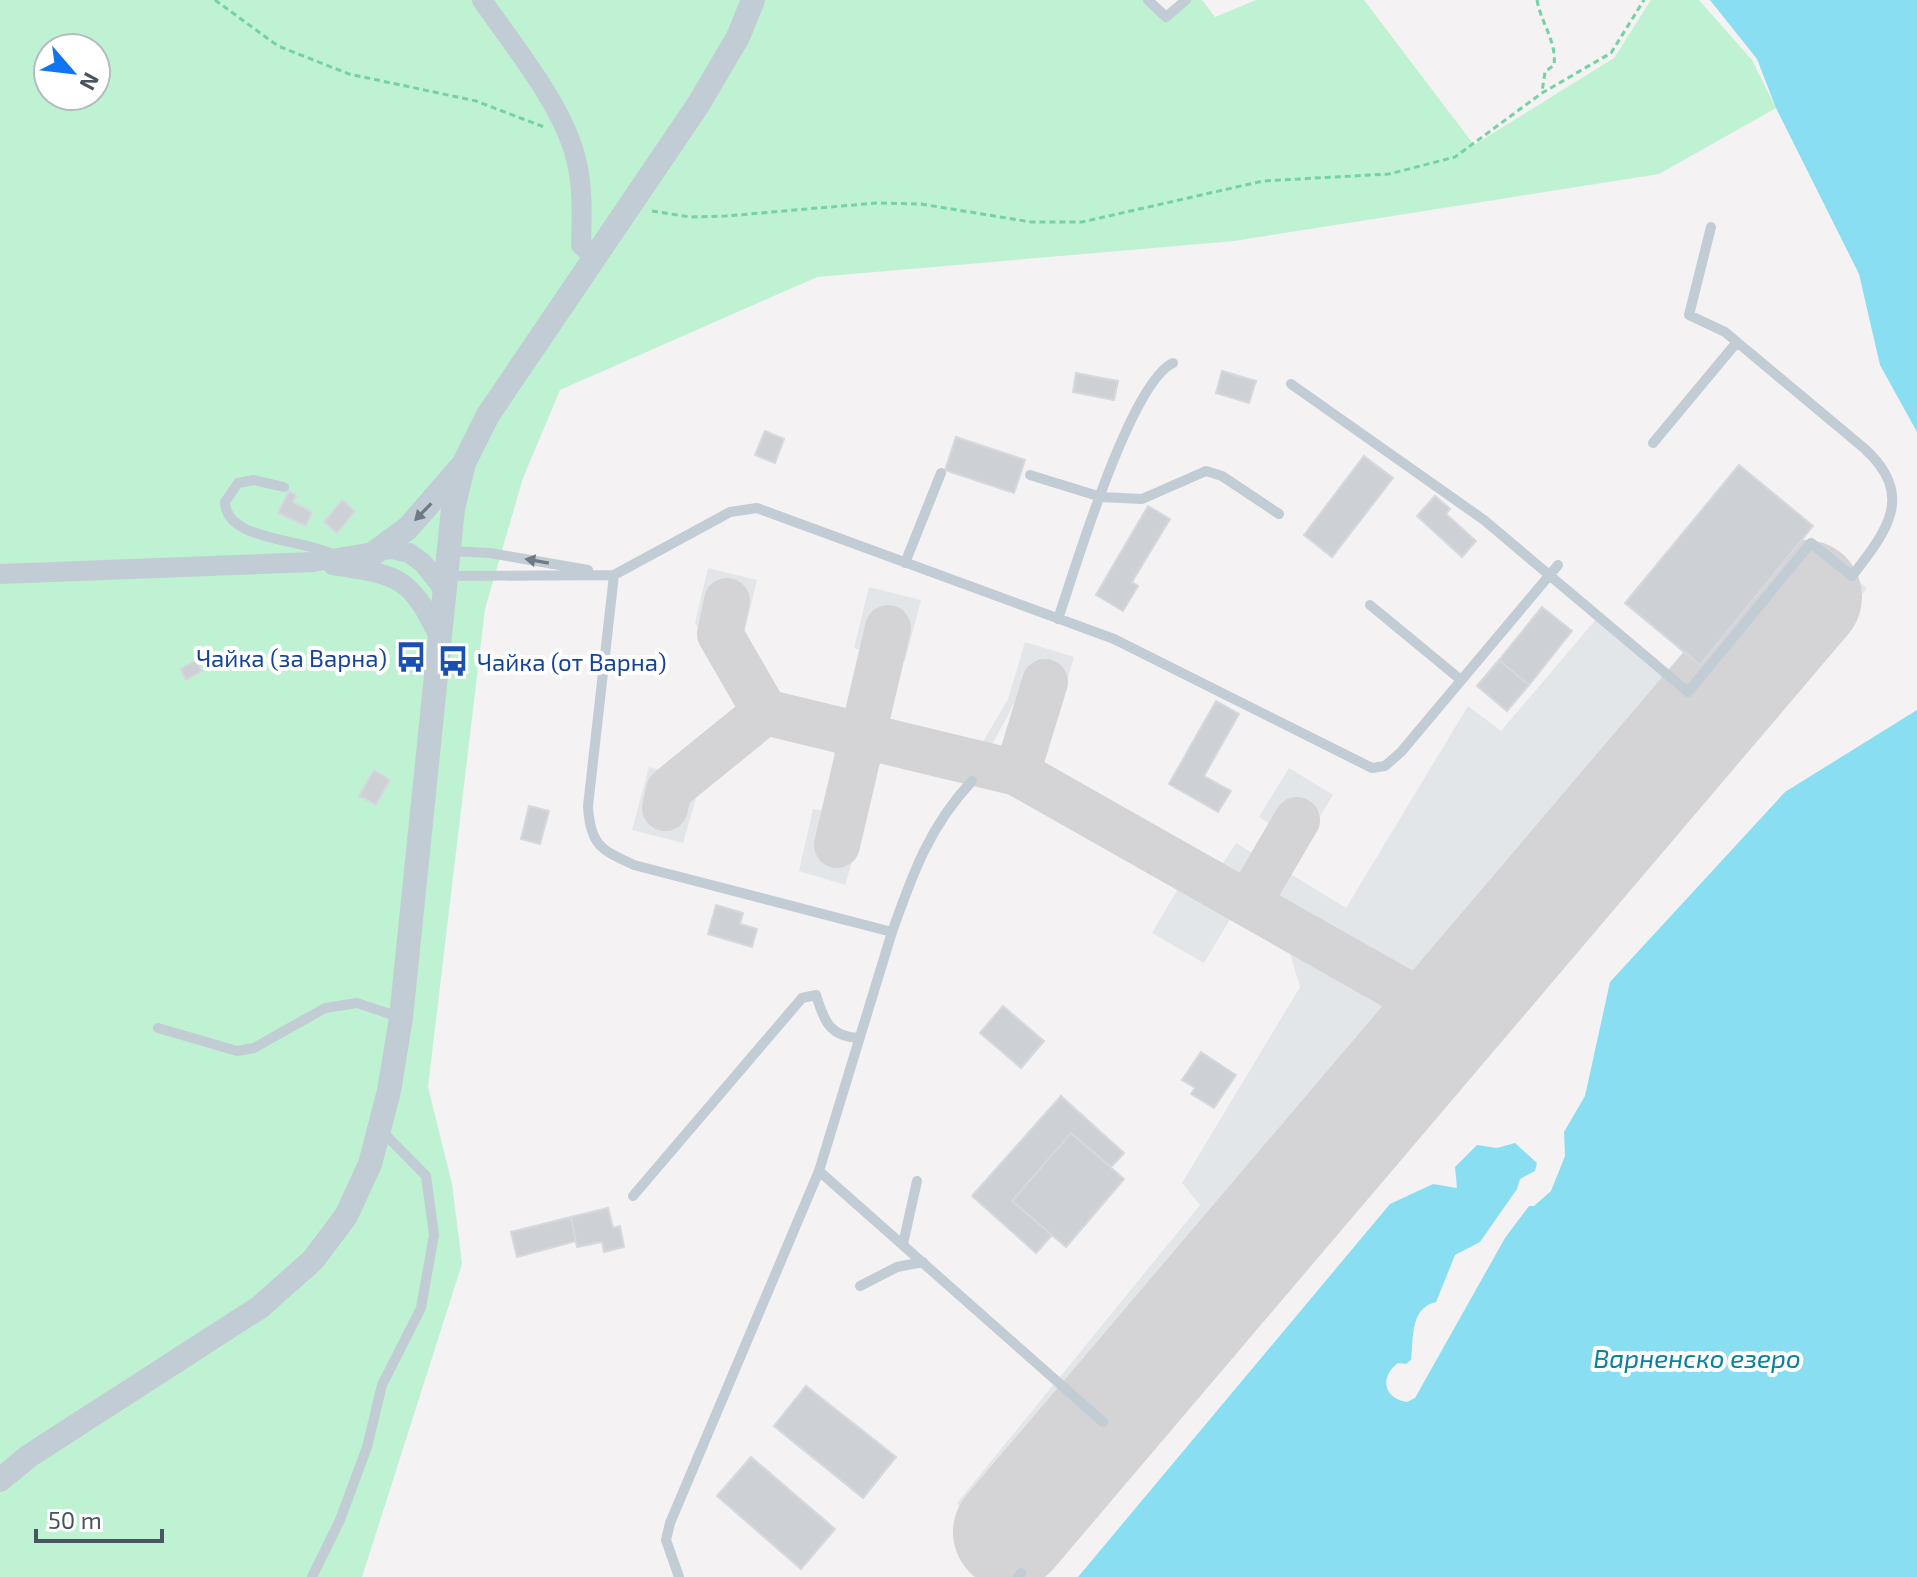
<svg xmlns="http://www.w3.org/2000/svg" width="1917" height="1577" font-family="'Exo 2',sans-serif">
	<rect width="100%" height="100%" fill="#f4f2f2"/>
	<path fill="#e3e6e9" fill-rule="evenodd" d="M1811,543l56,45 -103,129 -42,22 -682,838h-16l-28,-20 -39,-54 243,-298 -18,-22 118,-196 -11,-37 -57,-34 -28,47 -52,-30 28,-48 -164,-94 -128,-35 -24,13 -10,45 8,15 -17,56 -46,-14 14,-62 13,2 12,-53 -13,-15 -63,-14 -59,45 -20,69 -51,-13 17,-63 14,4 75,-51 6,-26 -49,-71 13,-55 49,12 -16,67 28,49 72,15 14,-4 14,-54 -15,-5 15,-61 52,13 -16,61 -17,-4 -11,50 18,24 82,21 31,-53 17,-57 49,15 -17,57 -11,-3 -12,39 8,22 176,99 18,-28 18,11 17,-29 -12,-8 30,-49 44,27 -47,76 60,37 122,-202 33,25 97,-114 90,74zM1014,704l10,1 -12,42 -15,9 -10,-2z"/>
	<path fill="#bff2d2" fill-rule="evenodd" d="M0,0h1148l18,16 20,-16h16l13,17 41,-17h108l110,145 140,-87 37,-58h48l53,60 24,48 -117,66 -425,67 -417,36 -257,113 -37,88 -38,131 -57,478 24,97 10,80 -100,313h-362zM48,48h48v48h-48z"/>
	<path fill="#8adef1" d="M1710,0h207v432l-37,-67 -21,-91 -83,-166 -19,-49z
		M1917,710v867h-839l312,-373 43,-20 24,4 -2,-21 22,-22 20,3 18,-5 22,20 -2,8 -15,8 -3,10 -37,53 -25,13 -19,47c-27,7 -22,36 -25,58l-5,4 -8,-1c-19,14 -14,36 9,39l8,-4 90,-160 24,-32h5l17,-15 14,-35 -1,-24 21,-36 25,-114 175,-190z"/>
	<g fill="none" stroke-linecap="round" stroke-linejoin="round">
		<path stroke="#d4d4d7" stroke-width="46" d="M727,601l-7,33 45,78 252,61 431,244
			M1017,773l28,-91
			M665,808l4,-18 96,-78
			M837,845l51,-217
			M1249,902l48,-82"/>
		<path stroke="#d4d4d7" stroke-width="114" d="M1010,1532l795,-935"/>
	</g>
	<path fill="#cdd1d6" stroke="#d5d8dd" stroke-width="2" d="M1222,371l34,10 -7,22 -33,-10z
		M1076,373l42,8 -4,19 -41,-8z
		M765,431l19,8 -9,24 -20,-8z
		M956,437l69,23 -11,33 -69,-23z
		M1364,456l29,22 -61,79 -28,-22z
		M1739,465l74,61 -113,139 -75,-62z
		M289,491l7,4 -3,7 19,10 -6,14 -28,-13z
		M1435,496l15,13 -4,5 30,27 -14,16 -45,-41z
		M342,500l13,11 -18,22 -13,-11z
		M1148,506l22,13 -38,63 6,4 -15,25 -27,-16z
		M1542,607l30,24 -43,54 -30,-25z
		M196,660l6,11 -16,9 -6,-11z
		M1499,660l30,25 -22,26 -30,-25z
		M1216,701l23,13 -35,62 27,15 -13,21 -49,-28z
		M374,770l16,10 -14,25 -17,-9z
		M529,806l20,5 -9,33 -19,-5z
		M716,905l27,8 -3,11 17,5 -5,18 -44,-13z
		M1003,1006l41,35 -23,27 -41,-35z
		M1201,1052l35,23 -22,33 -23,-14 4,-6 -13,-8z
		M1061,1096l63,57 -13,14 -40,-34 -59,68 40,34 -16,18 -64,-57z
		M1071,1133l53,46 -58,68 -54,-46z
		M608,1208l5,20 7,-2 4,21 -20,5 -2,-10 -25,5 -6,-30z
		M571,1217l5,24 -59,16 -6,-25z
		M806,1386l90,71 -33,41 -89,-72z
		M751,1457l84,72 -34,40 -84,-73z"/>
	<g fill="none" stroke-linecap="round" stroke-linejoin="round">
		<path stroke="#75d2a2" stroke-width="3" stroke-dasharray="6 4" stroke-linecap="butt" d="M215,0l63,46 71,28 127,27 68,26
			M1537,0c4,23 20,42 17,65l-9,7 -3,20
			M652,211l38,6 36,-1 150,-13 45,1 110,18h51l181,-41 126,-7 66,-17 87,-64 69,-40 33,-53"/>
		<path stroke="#c2ccd4" stroke-width="10" d="M1148,0l18,17 20,-17
			M1291,384l193,136 204,172 123,-149 41,33c34,-44 64,-80 13,-127l-140,-117 -36,-17 22,-88
			M1653,443l84,-101
			M1030,475l71,22 41,2 64,-28 16,5 57,38
			M284,487l-30,-7 -16,3 -13,19c1,40 80,36 111,54
			M450,551l40,2 98,17
			M905,563l36,-90
			M614,575l-26,231c2,39 13,44 46,59l258,67 -73,239 284,251
			M447,576l167,-1 116,-63 27,-4 357,131 258,129 13,-2 16,-14 157,-187
			M1370,605l91,75
			M1058,619c17,-50 72,-236 115,-256
			M892,932c21,-59 37,-105 80,-151
			M158,1028l79,23 17,-3 71,-40 32,-5 42,14
			M633,1196l169,-198 14,-3c8,26 14,42 43,43
			M903,1244l14,-63
			M860,1286l37,-19 26,-5
			M312,1577l28,-57 27,-73 15,-62 39,-77 13,-73 -8,-59 -45,-46
			M679,1577l-13,-37 4,-17 149,-352
			M1018,1577l3,-4"/>
		<path stroke="#c2ccd4" stroke-width="20" d="M482,0c31,45 81,105 94,159 7,27 6,58 5,86l13,11
			M333,565c63,10 77,10 105,70
			M0,574l313,-12 79,-13 17,4 13,9 21,26"/>
		<path stroke="#c2ccd4" stroke-width="24" d="M374,553l34,-25 52,-60
			M0,1480l29,-24 231,-149 53,-47 33,-44 24,-52 19,-73 12,-73 52,-509 11,-46 24,-48 210,-310 40,-68 15,-37"/>
	</g>
	<defs><path id="oneway-solid" d="M-6-.8H1V-3.2L6.5 0L1 3.2V.8H-6Z" transform="scale(2)"/></defs>
	<g fill="#6d7983">
		<use href="#oneway-solid" transform="translate(423 512) rotate(134)"/>
		<use href="#oneway-solid" transform="translate(537 561) rotate(-170)"/>
	</g>
	<defs>
		<symbol id="bus-bare" viewBox="-9 -9 18 18"><path d="M-5-6H5V4H4V6H2V4H-2V6H-4V4H-5ZM-3.5-4V0h7V-4ZM-3.5 1.2v1.5H-2V1.2ZM2 1.2v1.5H3.5V1.2Z" fill="#1a4fb4" stroke="#fff" stroke-width="2.5" paint-order="stroke"/></symbol>
	</defs>
	<g fill-rule="evenodd">
		<use href="#bus-bare" x="389" y="635" width="44" height="44"/>
		<use href="#bus-bare" x="431" y="639" width="44" height="44"/>
	</g>
	<g text-anchor="middle" dominant-baseline="central" stroke-width="8" stroke-linejoin="round" paint-order="stroke">
		<g font-size="24" fill="#164399" stroke="#fff" text-anchor="end">
			<text x="387" y="657">Чайка (за Варна)</text>
			<text x="477" y="661" text-anchor="start">Чайка (от Варна)</text>
		</g>
		<g font-size="26" font-style="italic" fill="#07819e" stroke="#fff">
			<text x="1697" y="1357">Варненско езеро</text>
		</g>
	</g>
	<g transform="translate(72 72) rotate(118)"><circle r="38" fill="#ffffff" stroke="#b6bbbf" stroke-width="2"/>
	<path d="M0-6L14 30L0 20L-14 30Z" fill="#1076ef"/>
	<text y="-12" font-size="22" font-weight="bold" text-anchor="middle" fill="#485560">N</text>
	</g>
	<path d="M36 1529v12h126v-12" fill="none" stroke="#485560" stroke-width="4"/>
	<text x="48" y="1529" font-size="24" fill="#485560" stroke="#ffffff" stroke-width="6" paint-order="stroke">50 m</text>
</svg>
